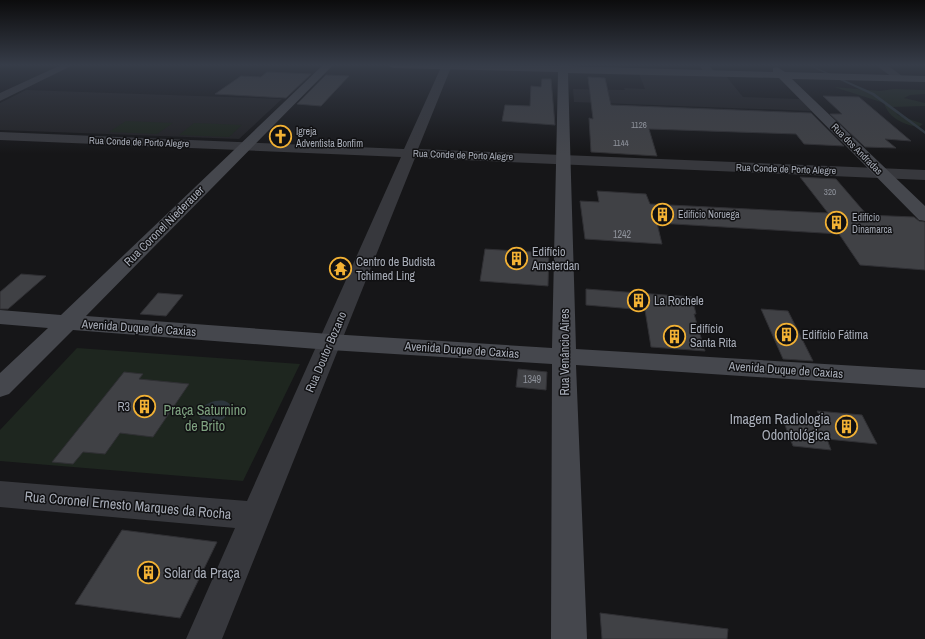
<svg xmlns="http://www.w3.org/2000/svg" width="925" height="639" font-family="'Archivo Narrow',sans-serif">
	<rect width="100%" height="100%" fill="#161618"/>
	<path fill="#222225" d="M639,74l87,2 17,21 57,2 12,12 -238,-9 -1,-13 52,1 -1,-2 21,1z
		M26,90l256,9 -43,40 -239,-9v-27z"/>
	<path fill="#1e261f" d="M834,87l46,4 14,-2 31,1v4l-15,1 -6,3 21,5v3l-33,1 6,8 25,9 -4,3c-14,-2 -30,-8 -35,-24z
		M126,121l47,2 -16,11 -48,-2z
		M194,123l48,2 -13,12 -50,-2z
		M77,348l223,16 -57,117 -243,-20v-31z"/>
	<path fill="#2c353c" d="M215,401c7,-1 15,-1 16,8 -4,11 -16,15 -28,13l-4,-6c1,-9 8,-13 16,-15z"/>
	<g fill="none" stroke-linecap="round" stroke-linejoin="round">
		<path fill="#2c353c" fill-rule="evenodd" d="M808,65h2l64,28 51,38v3l-53,-39z"/>
	</g>
	<path fill="#404145" stroke="#303034" d="M267,72l44,2 -25,24 -71,-4 26,-18 20,1z
		M326,75l23,1 -28,30 -24,-2z
		M588,77l17,1 6,27 200,8 33,33 -40,-2 -8,-10 -147,-5 8,27 -66,-4 -2,-34 4,1z
		M542,79h9l4,46 -53,-4 3,-16 25,1 1,-20 10,1z
		M823,96l36,1 52,44 -26,-2 11,9 -31,-1 -35,-33h12z
		M800,177l36,2 31,36 47,2 5,4 6,1v48l-65,-5 -21,-31 -182,-11 5,21 -77,-5 -5,-38 19,1 -2,-11 49,3 4,10 178,9z
		M485,249l64,4 -1,33 -68,-5z
		M21,274l25,2 -38,33h-8v-17z
		M586,289l106,8 4,17h-2l11,37 -54,-4 -6,-37 -59,-5z
		M158,293l25,2 -17,21 -26,-2z
		M761,309l27,2 25,50 -30,-2z
		M518,369l29,3 -1,18 -30,-3z
		M124,372l19,2 -4,5 50,5 -36,53 -33,-4 -15,21 -22,-2 -10,12 -21,-2z
		M817,411l45,4 15,29 -50,-5 4,11 -38,-4 -12,-31 40,3z
		M122,530l95,12 -37,76 -105,-14z
		M600,613l128,16 -1,10h-125z"/>
	<g fill="none" stroke-linecap="round" stroke-linejoin="round">
		<path fill="#37383d" fill-rule="evenodd" d="M61,65h12l-73,36v-8z
			M442,65h10l-34,84 507,21v10l-510,-22 -193,481h-36l49,-111 -235,-21v-26l247,20 154,-344 -401,-17v-8l404,17z
			M699,65h10l6,8 -1,2h-8z
			M876,65h11l19,14 -1,2h-8z"/>
		<path fill="#45474d" fill-rule="evenodd" d="M323,65h10l-247,251 244,18 222,14 6,-276 -164,-4 -4,-1 -1,-2 169,1v-1h10v1l205,6v-4l4,-1 8,5 140,4v6l-133,-3 133,127v15l-6,-1 -140,-142 -211,-5 8,276 349,21v18l-349,-23 11,274h-36l1,-275 -222,-14 -257,-20 -64,64 -9,3v-24l48,-45 -48,-4v-14l61,5z"/>
	</g>
	<linearGradient id="sky" x2="0" y2="1"><stop stop-color="#0c0c0d"/><stop offset="0.42" stop-color="#363c48"/><stop offset="1" stop-color="#363c48" stop-opacity="0"/></linearGradient>
	<rect width="925" height="154" fill="url(#sky)"/>
	<defs>
		<symbol id="church-ring" viewBox="-11 -11 22 22"><circle r="9.5" fill="#111113" stroke="#f2b134" stroke-width="1.5"/><path d="M-1.2-6h2.4v3.5h3.3v2.4h-3.3V6h-2.4V-.1h-3.3v-2.4h3.3Z" fill="#f2b134"/></symbol>
		<symbol id="building-ring" viewBox="-11 -11 22 22"><circle r="9.5" fill="#111113" stroke="#f2b134" stroke-width="1.5"/><path d="M-4-6H4V6H1V3H-1V6H-4ZM-2.5-4.3h1.7v1.8h-1.7ZM.8-4.3h1.7v1.8H.8ZM-2.5-1h1.7V.8h-1.7ZM.8-1h1.7V.8H.8Z" fill="#f2b134"/></symbol>
		<symbol id="temple-ring" viewBox="-11 -11 22 22"><circle r="9.5" fill="#111113" stroke="#f2b134" stroke-width="1.5"/><path d="M0-6L5-2H3V0L6.5 2.5H4V6H1.5V3h-3V6H-4V2.5H-6.5L-3 0V-2H-5Z" fill="#f2b134"/></symbol>
	</defs>
	<g fill-rule="evenodd">
		<use href="#church-ring" x="268" y="124" width="25" height="25"/>
		<use href="#building-ring" x="650" y="202" width="25" height="25"/>
		<use href="#building-ring" x="824" y="210" width="25" height="25"/>
		<use href="#building-ring" x="504" y="246" width="25" height="25"/>
		<use href="#temple-ring" x="328" y="256" width="25" height="25"/>
		<use href="#building-ring" x="626" y="288" width="25" height="25"/>
		<use href="#building-ring" x="774" y="322" width="25" height="25"/>
		<use href="#building-ring" x="662" y="324" width="25" height="25"/>
		<use href="#building-ring" x="132" y="394" width="25" height="25"/>
		<use href="#building-ring" x="834" y="414" width="25" height="25"/>
		<use href="#building-ring" x="136" y="560" width="25" height="25"/>
	</g>
	<g text-anchor="middle" dominant-baseline="central" stroke-width="3" stroke-linejoin="round" paint-order="stroke">
		<g font-size="9" fill="#8e929b">
			<text x="639" y="125">1126</text>
			<text x="621" y="143">1144</text>
			<text x="830" y="192">320</text>
		</g>
		<g font-size="10" fill="#a8adb8" stroke="#111113" text-anchor="start">
			<text x="296" y="131">Igreja<tspan x="296" dy="12">Adventista Bonfim</tspan></text>
			<text x="678" y="214">Edifício Noruega</text>
			<text x="852" y="217">Edifício<tspan x="852" dy="12">Dinamarca</tspan></text>
		</g>
		<g font-size="10" fill="#a8adb8" stroke="#111113">
			<text transform="translate(139 142) rotate(2)">Rua Conde de Porto Alegre</text>
			<text transform="translate(857 149) rotate(45)">Rua dos Andradas</text>
			<text transform="translate(463 155) rotate(2)">Rua Conde de Porto Alegre</text>
			<text transform="translate(786 169) rotate(2)">Rua Conde de Porto Alegre</text>
		</g>
		<g font-size="10" fill="#8e929b">
			<text x="622" y="234">1242</text>
			<text x="532" y="379">1349</text>
		</g>
		<g font-size="12" fill="#a8adb8" stroke="#111113">
			<text transform="translate(164 226) rotate(-45)">Rua Coronel Niederauer</text>
			<text transform="translate(139 328) rotate(4)">Avenida Duque de Caxias</text>
			<text transform="translate(462 350) rotate(4)">Avenida Duque de Caxias</text>
			<text transform="translate(326 352) rotate(-67)">Rua Doutor Bozano</text>
			<text transform="translate(565 352) rotate(-90)">Rua Venâncio Aires</text>
			<text transform="translate(786 370) rotate(4)">Avenida Duque de Caxias</text>
		</g>
		<g font-size="12" fill="#a8adb8" stroke="#111113" text-anchor="start">
			<text x="532" y="252">Edifício<tspan x="532" dy="14">Amsterdan</tspan></text>
			<text x="356" y="262">Centro de Budista<tspan x="356" dy="14">Tchimed Ling</tspan></text>
			<text x="654" y="301">La Rochele</text>
			<text x="690" y="329">Edifício<tspan x="690" dy="14">Santa Rita</tspan></text>
			<text x="802" y="335">Edifício Fátima</text>
			<text x="130" y="407" text-anchor="end">R3</text>
		</g>
		<g font-size="14" fill="#7fa381" stroke="#111113">
			<text x="205" y="410">Praça Saturnino<tspan x="205" dy="16">de Brito</tspan></text>
		</g>
		<g font-size="14" fill="#a8adb8" stroke="#111113" text-anchor="end">
			<text x="830" y="419">Imagem Radiologia<tspan x="830" dy="16">Odontológica</tspan></text>
			<text x="164" y="573" text-anchor="start">Solar da Praça</text>
		</g>
		<g font-size="14" fill="#a8adb8" stroke="#111113">
			<text transform="translate(128 505) rotate(5)">Rua Coronel Ernesto Marques da Rocha</text>
		</g>
	</g>
</svg>
